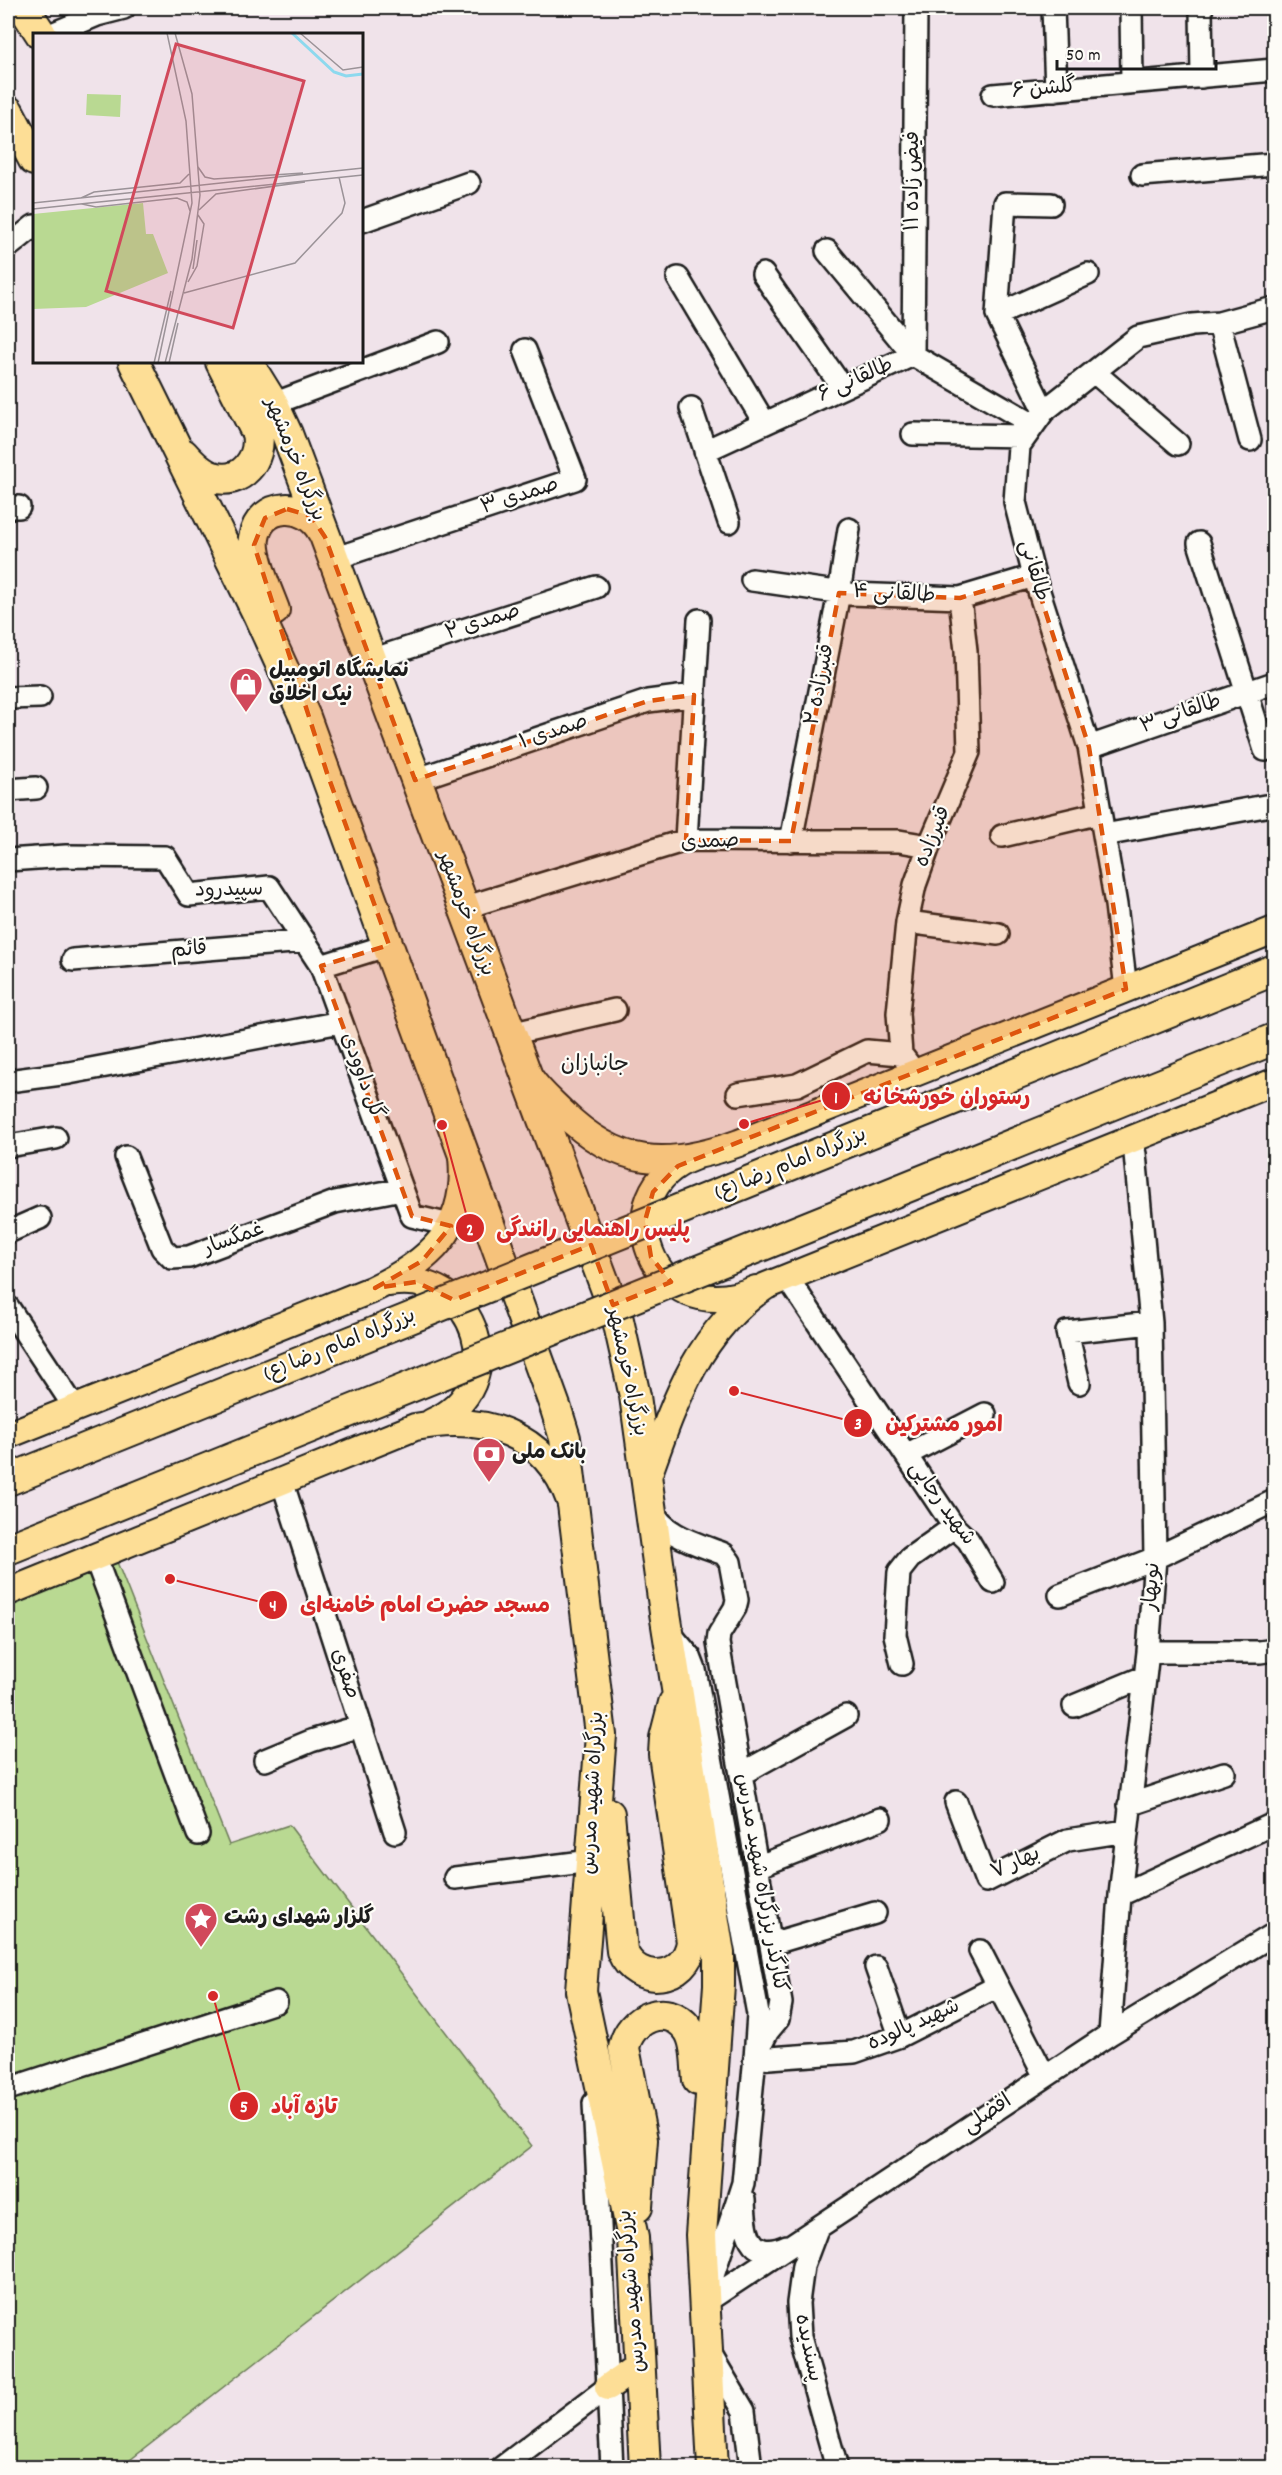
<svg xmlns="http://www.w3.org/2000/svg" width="1282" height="2475" font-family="Dekko,'Playpen Sans Arabic',sans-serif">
	<rect width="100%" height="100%" fill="#f0e3ea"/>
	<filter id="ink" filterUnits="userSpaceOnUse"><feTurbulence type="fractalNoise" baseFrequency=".0167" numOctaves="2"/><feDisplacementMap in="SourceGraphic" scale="12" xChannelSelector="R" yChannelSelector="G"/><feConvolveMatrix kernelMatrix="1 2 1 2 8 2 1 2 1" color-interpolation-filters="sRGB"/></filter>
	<g filter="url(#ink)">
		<path fill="#b9d992" stroke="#6a7a57" stroke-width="1.5" d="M117,1562l112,283 60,-20 243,321 -411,321 -113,1v-862z"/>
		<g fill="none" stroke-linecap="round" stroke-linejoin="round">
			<defs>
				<path id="minor" d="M1053,8l3,82
					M1131,8l1,74
					M1201,8l1,69
					M52,34l45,-19 27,-7
					M993,95l281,-25
					M1142,175l132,-11
					M362,221l107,-38
					M8,247l26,-21
					M827,251l86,104
					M763,274l79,113
					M678,278l86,144
					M997,315l91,-41
					M1219,323l31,117
					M913,355l3,-347
					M1094,372l84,72
					M273,404l165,-62
					M691,408l38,114
					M1044,411l-47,-96 8,-112 46,1
					M913,434l113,2
					M705,451l208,-96 121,70
					M8,507h11
					M1199,543l66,207
					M333,559l242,-80 -50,-129
					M752,580l98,14 110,4 74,-22
					M371,660l225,-73
					M8,698l32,-1
					M1089,747l185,-64
					M415,780l233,-79 46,-6
					M8,790l28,-2
					M1104,835l161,-29
					M1002,836l98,-23
					M686,840l13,-220
					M791,841l48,-248 10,-64
					M8,860l58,-4 99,1 24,38 80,-8 52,79 91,250 38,9
					M463,908l223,-68 213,1 30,5
					M907,922l91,12
					M73,960l232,-19
					M321,966l68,-21
					M1126,989l-10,-84 -27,-158 -55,-171 -19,-74 4,-56 25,-35 94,-74 54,-12 27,-2 55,-15
					M510,1034l105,-24
					M915,1073l-14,-19 -3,-41 9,-91 8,-37 14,-39 40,-94 -3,-101 -6,-53
					M8,1081l61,-8 272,-51
					M738,1094l59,-9 70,-34 34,3
					M8,1146l48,-8
					M126,1157l36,91 10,10 17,-1 146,-55 67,-13
					M8,1232l32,-14
					M787,1277l167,250 14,13 25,42
					M8,1307l67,101
					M1079,1383l-12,-51 84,-9
					M906,1455l79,-41
					M282,1481l113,351
					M652,1509c11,27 47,35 72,45l6,8 7,38 -2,8 -16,26 -1,9 63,360 -3,16 -10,12 -13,25 -12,127 -35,108
					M95,1557l103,277
					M1060,1595l95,-37 119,-57
					M668,1631l22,26 5,13 63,344 -3,45 99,-7 46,-16 98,-50
					M1148,1652h112l14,-2
					M902,1664l-7,-29 4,-63 11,-14 44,-31
					M1074,1706l70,-29
					M265,1760l46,-19 50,-15
					M741,1774l105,-58
					M956,1802l30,79 82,-41 58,-9
					M1129,1805l95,-32
					M757,1867l123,-48
					M455,1878l136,-17
					M1120,1895l149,-69
					M771,1944l104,-31
					M980,1951l65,126
					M876,1967l24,69
					M1110,2034l10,-139 28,-243 7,-94 -4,-235 -16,-169 -5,-15
					M8,2089l268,-87
					M594,2103l18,365
					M744,2200c1,29 3,63 43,46
					M817,2229l-14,37 -5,37 2,34 37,131
					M704,2303l406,-269 164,-100
					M709,2352l35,59 7,57
					M501,2468l107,-81"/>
				<path id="major" d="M531,1079c8,12 20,22 31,33 56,55 105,57 177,31l535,-213
					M694,1157c-92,33 -45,178 62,132
					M389,1283c89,-15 125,104 43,139
					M8,1435l363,-145c59,-28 98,-62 91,-133
					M647,1479c26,-73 50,-148 119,-193l508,-204
					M8,1592l407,-165c67,-13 130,4 155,74
					M608,2387l32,-23"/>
				<path id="highway" d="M24,8l17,26
					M8,111l26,49
					M134,362l125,254 46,101 251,692 9,29 36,297 -20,256 52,247 12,230
					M247,362l26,42 14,30 331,886 17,76 30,217 54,340v32l-18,250 12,233
					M183,454c8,9 18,20 30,23 28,9 49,-18 44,-44l-36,-71
					M274,610c-7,-19 -23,-53 -20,-72 6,-37 53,-38 69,-6
					M609,1814l13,137c15,36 64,30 70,-9l-28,-188 1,-16 9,-35
					M637,2207l5,-67 -18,-92c5,-30 43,-47 64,-19 10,13 8,35 10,51"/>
			</defs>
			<use href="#minor" stroke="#1c1c1c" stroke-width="26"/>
			<use href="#major" stroke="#1c1c1c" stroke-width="30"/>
			<use href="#highway" stroke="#1c1c1c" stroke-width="34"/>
			<use href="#minor" stroke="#fdfcf7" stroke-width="21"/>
			<use href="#major" stroke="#fdde96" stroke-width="26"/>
			<use href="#highway" stroke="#fdde96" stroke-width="30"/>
			<defs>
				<path id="highway-bridge" d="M8,1480l1266,-510
					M8,1549l1266,-510"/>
			</defs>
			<use href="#highway-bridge" stroke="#1c1c1c" stroke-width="34" stroke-linecap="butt"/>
			<use href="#highway-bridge" stroke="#fdde96" stroke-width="30"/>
		</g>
	</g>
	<path fill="#de560d" fill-opacity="0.2" stroke="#de560d" stroke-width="4.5" stroke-dasharray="12 8" stroke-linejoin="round" d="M287,509l24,7 14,21 90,243 233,-79 46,-6 -8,145 105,1 48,-248 121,5 74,-22 55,171 37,242 -448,177 -25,26 -8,29 6,36 20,25 -58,23 -22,-60 -137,55 -38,-18 -41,6 47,-27 29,-35 -39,-10 -91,-250 68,-21 -62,-172 -73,-228 11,-27z"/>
	<defs>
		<symbol id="shop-pin" viewBox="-11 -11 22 30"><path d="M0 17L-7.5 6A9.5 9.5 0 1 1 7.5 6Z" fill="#d1495b" stroke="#fdfcf7"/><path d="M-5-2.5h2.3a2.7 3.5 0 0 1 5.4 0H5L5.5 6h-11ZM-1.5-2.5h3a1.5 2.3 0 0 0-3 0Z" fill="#fff"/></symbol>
		<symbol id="bank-pin" viewBox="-11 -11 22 30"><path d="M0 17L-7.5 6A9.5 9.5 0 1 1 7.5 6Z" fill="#d1495b" stroke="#fdfcf7"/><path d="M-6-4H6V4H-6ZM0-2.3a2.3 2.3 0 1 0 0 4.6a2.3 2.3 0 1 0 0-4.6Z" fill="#fff"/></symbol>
		<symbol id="sight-pin" viewBox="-11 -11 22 30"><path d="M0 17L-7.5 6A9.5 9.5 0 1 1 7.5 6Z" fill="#d1495b" stroke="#fdfcf7"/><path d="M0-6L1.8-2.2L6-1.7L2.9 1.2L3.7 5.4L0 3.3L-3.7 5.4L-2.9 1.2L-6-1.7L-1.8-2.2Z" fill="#fff"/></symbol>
	</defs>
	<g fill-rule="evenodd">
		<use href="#shop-pin" x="227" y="665" width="38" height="52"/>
		<use href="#bank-pin" x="470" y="1435" width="38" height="52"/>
		<use href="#sight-pin" x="182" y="1900" width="38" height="52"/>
	</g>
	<g text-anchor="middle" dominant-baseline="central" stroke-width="4.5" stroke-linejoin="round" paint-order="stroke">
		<g font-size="21" fill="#1c1c1c" stroke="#fdfcf7">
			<text transform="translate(1044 90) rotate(-5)">گلشن ۶</text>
			<text transform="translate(914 181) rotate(-90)">فیض زاده ۱۱</text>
			<text transform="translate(856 381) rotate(-24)">طالقانی ۶</text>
			<text transform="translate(294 460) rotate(68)">بزرگراه خرمشهر</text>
			<text transform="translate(520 497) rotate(-18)">صمدی ۳</text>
			<text transform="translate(1033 571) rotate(74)">طالقانی</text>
			<text transform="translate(894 595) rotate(3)">طالقانی ۴</text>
			<text transform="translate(483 623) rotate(-18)">صمدی ۲</text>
			<text transform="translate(821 685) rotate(-79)">قنبرزاده ۲</text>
			<text transform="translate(1181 715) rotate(-19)">طالقانی ۳</text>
			<text transform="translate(554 733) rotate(-19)">صمدی ۱</text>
			<text transform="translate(934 837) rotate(-68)">قنبرزاده</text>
			<text transform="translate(710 843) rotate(-3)">صمدی</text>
			<text transform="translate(229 891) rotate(-1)">سپیدرود</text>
			<text transform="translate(465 914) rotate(70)">بزرگراه خرمشهر</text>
			<text transform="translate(189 951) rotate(-5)">قائم</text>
			<text transform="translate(361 1076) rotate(70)">گل داوودی</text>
			<text transform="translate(791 1165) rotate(-22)">بزرگراه امام رضا (ع)</text>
			<text transform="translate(234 1240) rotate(-20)">غمگسار</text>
			<text transform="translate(340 1346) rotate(-22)">بزرگراه امام رضا (ع)</text>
			<text transform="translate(626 1372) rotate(78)">بزرگراه خرمشهر</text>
			<text transform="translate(941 1504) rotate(54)">شهید رجایی</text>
			<text transform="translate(1153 1587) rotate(-86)">نوبهار</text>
			<text transform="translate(344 1674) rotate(72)">صفری</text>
			<text transform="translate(594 1793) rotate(-87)">بزرگراه شهید مدرس</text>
			<text transform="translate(1016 1864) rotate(-24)">بهار ۷</text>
			<text transform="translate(760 1883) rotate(80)">کنارگذر بزرگراه شهید مدرس</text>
			<text transform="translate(914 2026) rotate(-24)">شهید پالوده</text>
			<text transform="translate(988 2115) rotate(-34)">افضلی</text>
			<text transform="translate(633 2291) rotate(-95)">بزرگراه شهید مدرس</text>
			<text transform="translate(807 2348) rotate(78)">پسندیده</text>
		</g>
		<g font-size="21" font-weight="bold" fill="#1c1c1c" stroke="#fdfcf7" text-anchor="start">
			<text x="269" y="672">نمایشگاه اتومبیل<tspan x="269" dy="24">نیک اخلاق</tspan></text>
			<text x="512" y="1454">بانک ملی</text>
			<text x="224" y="1919">گلزار شهدای رشت</text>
		</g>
		<g font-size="22" fill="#1c1c1c" stroke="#fdfcf7">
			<text x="595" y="1065">جانبازان</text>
		</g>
	</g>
	<g transform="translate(33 33)">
		<rect width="330" height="330" fill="#f0e3ea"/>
		<path d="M54,61l34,1 -1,22 -34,-2zM110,170l3,31h7l15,39 -82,34 -53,2v-95z" fill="#b9d992"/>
		<path fill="none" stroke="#8dd9ee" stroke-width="3" d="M259,0l42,39 12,4 17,-2"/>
		<path fill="none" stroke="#9b9398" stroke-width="1.5" d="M267,0l43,37 20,-3M165,134l7,10 9,2 89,-6M66,163l264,-28M48,165l13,-6 86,-9 9,-9M66,169l264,-27M0,170l66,-7M49,171l14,3 81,-9 10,4 3,9M0,176l66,-7M166,177l17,-16 89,-12M160,236l4,-29M155,249l9,-16 7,-42 -6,-9M151,260l111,-30 47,-50 3,-10 -6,-26M121,330l17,-72M125,330l34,-160 -6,-82 -19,-88M132,330l27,-104 8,-64 -8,-101 -17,-61M136,330l9,-40"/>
		<path fill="#d1495b" fill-opacity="0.15" stroke="#d1495b" stroke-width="3" d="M143,11l128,37 -71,247 -127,-37z"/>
		<rect width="330" height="330" fill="none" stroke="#1c1c1c" stroke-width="3"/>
	</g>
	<path fill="none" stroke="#d62828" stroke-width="2" d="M744 1124L836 1096M442 1125L470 1228M734 1391L858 1423M170 1579L273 1605M213 1996L244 2106"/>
	<g fill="#d62828" stroke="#fdfcf7" stroke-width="2">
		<circle cx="744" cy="1124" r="6"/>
		<circle cx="442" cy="1125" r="6"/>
		<circle cx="734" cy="1391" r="6"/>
		<circle cx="170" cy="1579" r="6"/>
		<circle cx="213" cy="1996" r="6"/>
		<circle cx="836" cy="1096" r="15"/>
		<circle cx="470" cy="1228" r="15"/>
		<circle cx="858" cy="1423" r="15"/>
		<circle cx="273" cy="1605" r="15"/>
		<circle cx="244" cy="2106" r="15"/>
	</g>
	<g font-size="18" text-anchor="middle" font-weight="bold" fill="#fff">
		<text x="836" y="1103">1</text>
		<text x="470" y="1235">2</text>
		<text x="858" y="1429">3</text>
		<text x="273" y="1611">4</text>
		<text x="244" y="2112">5</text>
	</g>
	<g font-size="22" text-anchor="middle" font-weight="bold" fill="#d62828" stroke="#fdfcf7" stroke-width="4.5" stroke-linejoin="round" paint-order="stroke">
		<text x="947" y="1104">رستوران خورشخانه</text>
		<text x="593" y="1236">پلیس راهنمایی رانندگی</text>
		<text x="944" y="1431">امور مشترکین</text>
		<text x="425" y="1612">مسجد حضرت امام خامنه‌ای</text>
		<text x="304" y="2113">تازه آباد</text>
	</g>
	<rect width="1282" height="2475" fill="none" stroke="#fdfcf7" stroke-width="30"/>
	<rect x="15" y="15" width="1252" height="2445" fill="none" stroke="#1c1c1c" stroke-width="2" filter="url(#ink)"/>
	<path d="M1057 60v9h159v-9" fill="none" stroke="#1c1c1c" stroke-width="3"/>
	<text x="1066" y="60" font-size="18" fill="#1c1c1c" stroke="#fdfcf7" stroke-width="4.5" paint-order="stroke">50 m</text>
</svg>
